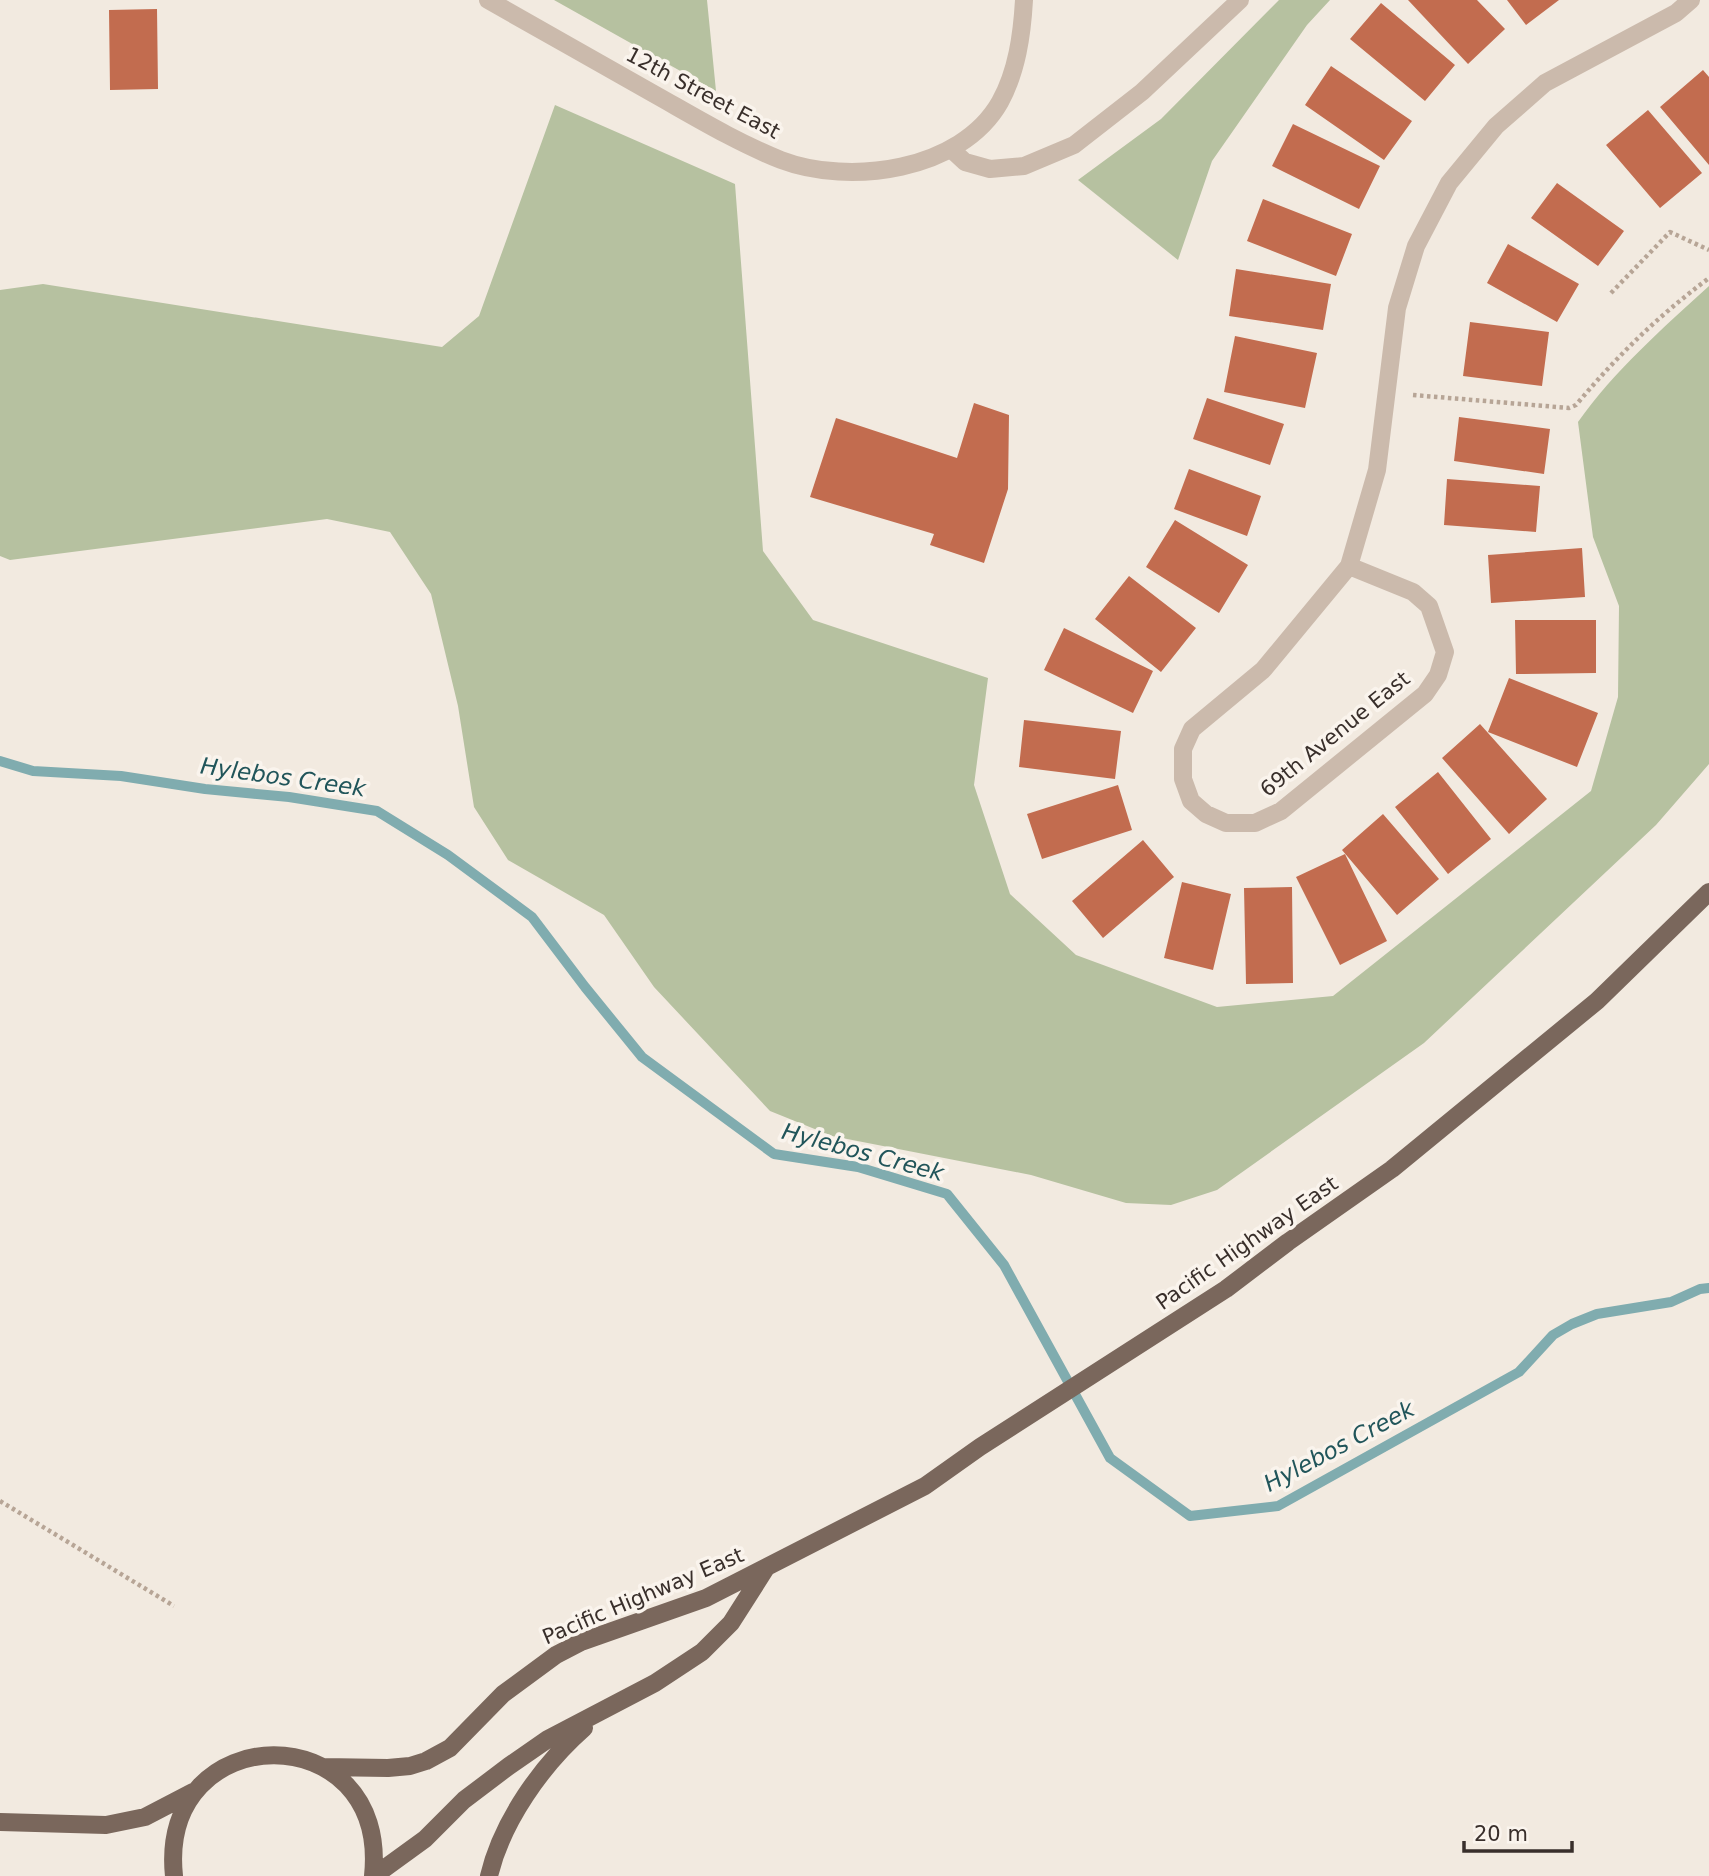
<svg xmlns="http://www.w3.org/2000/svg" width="1709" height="1876" font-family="'DejaVu Sans',sans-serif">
	<rect width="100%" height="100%" fill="#f2eae0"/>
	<path fill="#b6c1a0" d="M554,0h153l9,91z
		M1279,0h51l-23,25 -95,136 -34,99 -100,-80 83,-61z
		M555,105l180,79 28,367 50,69 175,58 -14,107 36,109 66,61 141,52 116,-11 258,-205 27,-94 1,-91 -26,-69 -15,-115c37,-52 84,-93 131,-136v478l-53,61 -232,218 -207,147 -46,15 -45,-2 -95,-28 -199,-39 -62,-25 -116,-124 -50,-72 -96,-55 -34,-53 -16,-101 -27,-112 -41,-62 -63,-13 -317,41 -10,-4v-266l43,-6 399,63 37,-31z"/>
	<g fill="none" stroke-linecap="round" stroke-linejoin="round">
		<path stroke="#80acaf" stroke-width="10" d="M0,761l33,10 88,5 84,13 84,8 88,14 71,44 84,62 53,70 57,70 132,97 84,13 89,27 57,71 106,193 80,58 88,-10 241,-134 34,-37 19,-11 25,-10 74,-12 29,-13 9,-1"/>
	</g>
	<path fill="#c26c4f" d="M1408,0h69l28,29 -37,35z
		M1507,0h52l-33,25z
		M1381,3l74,62 -30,36 -75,-62z
		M157,9l1,80 -48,1 -1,-80z
		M1331,66l81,55 -28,39 -79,-55z
		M1703,70l6,7v88l-49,-58z
		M1648,110l54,63 -42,35 -54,-63z
		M1293,124l87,42 -21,43 -87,-43z
		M1557,183l67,48 -26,35 -67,-48z
		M1263,199l89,35 -16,42 -89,-35z
		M1508,244l71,40 -22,38 -70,-39z
		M1236,269l95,15 -8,46 -94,-14z
		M1470,322l79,10 -7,54 -79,-10z
		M1235,336l82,17 -12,55 -81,-16z
		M1207,398l77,26 -14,41 -77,-26z
		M974,403l35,12 -1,74 -24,74 -54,-18 4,-11 -124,-37 26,-79 121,40z
		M1459,417l91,12 -6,45 -90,-13z
		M1189,469l72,27 -14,40 -73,-27z
		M1447,479l93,7 -4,46 -92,-7z
		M1175,520l73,45 -29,48 -73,-46z
		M1582,548l3,49 -94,6 -3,-48z
		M1129,576l67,52 -35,44 -66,-53z
		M1515,620h81v53l-80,1z
		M1064,628l89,43 -20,42 -89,-43z
		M1509,678l89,35 -21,54 -89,-35z
		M1024,720l97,11 -6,48 -96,-12z
		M1480,724l67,75 -38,35 -67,-76z
		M1438,772l53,67 -43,35 -53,-67z
		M1118,785l14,45 -90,29 -15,-45z
		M1383,814l56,65 -42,36 -55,-65z
		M1143,840l31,37 -71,61 -31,-37z
		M1345,854l42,87 -47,24 -44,-88z
		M1182,882l49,12 -18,76 -49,-12z
		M1292,887l1,96 -47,1 -2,-96z"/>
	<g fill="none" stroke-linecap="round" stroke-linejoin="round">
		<path stroke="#b7a596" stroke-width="4.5" stroke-dasharray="3.5 3.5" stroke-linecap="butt" d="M1611,293l59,-61 39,18
			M1413,395l156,13 7,-3c42,-50 81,-88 133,-127
			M0,1501l174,105"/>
		<path stroke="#cbbaac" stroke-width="18" d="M488,0c55,31 111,63 166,94 41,23 82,48 127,66 68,26 180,11 219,-58 17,-31 22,-67 24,-102
			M951,149l14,13 25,7 34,-3 50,-21 68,-53 98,-92
			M1349,566l64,26 16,14 16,46 -7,23 -13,19 -144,117 -26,12h-29l-20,-9 -15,-13 -8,-22v-30l9,-20 71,-59 86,-104 28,-96 20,-162 19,-62 33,-63 47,-57 49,-43 131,-70 15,-13"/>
		<path stroke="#7a675c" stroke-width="18" d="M323,1767l65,1 22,-2 16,-5 24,-13 53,-54 53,-39 25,-13 125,-44 219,-112 55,-39 246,-158 62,-47 104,-73 205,-168 112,-109
			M0,1822l106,3 39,-8 48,-25
			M174,1876c-17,-160 216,-162 199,0
			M374,1876l51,-37 39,-39 45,-34 39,-27 107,-56 47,-31 29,-29 35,-55
			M489,1876c13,-55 53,-111 95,-148"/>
	</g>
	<g text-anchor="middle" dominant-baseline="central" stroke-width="7" stroke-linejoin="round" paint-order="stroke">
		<g font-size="21" fill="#392f2b" stroke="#faf4ed">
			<text transform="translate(703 93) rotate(28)">12th Street East</text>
			<text transform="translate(1335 734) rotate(-39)">69th Avenue East</text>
			<text transform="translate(1247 1243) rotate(-35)">Pacific Highway East</text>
			<text transform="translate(643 1596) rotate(-23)">Pacific Highway East</text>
		</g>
		<g font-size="23" font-style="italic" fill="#21555a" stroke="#faf4ed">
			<text transform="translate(283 777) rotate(8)">Hylebos Creek</text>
			<text transform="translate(863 1152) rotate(15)">Hylebos Creek</text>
			<text transform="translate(1339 1446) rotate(-28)">Hylebos Creek</text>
		</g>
	</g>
	<path d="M1464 1841v10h108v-10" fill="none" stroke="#392f2b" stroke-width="3.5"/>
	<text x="1474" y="1841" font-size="21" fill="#392f2b" stroke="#faf4ed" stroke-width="5" paint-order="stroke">20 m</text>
</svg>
